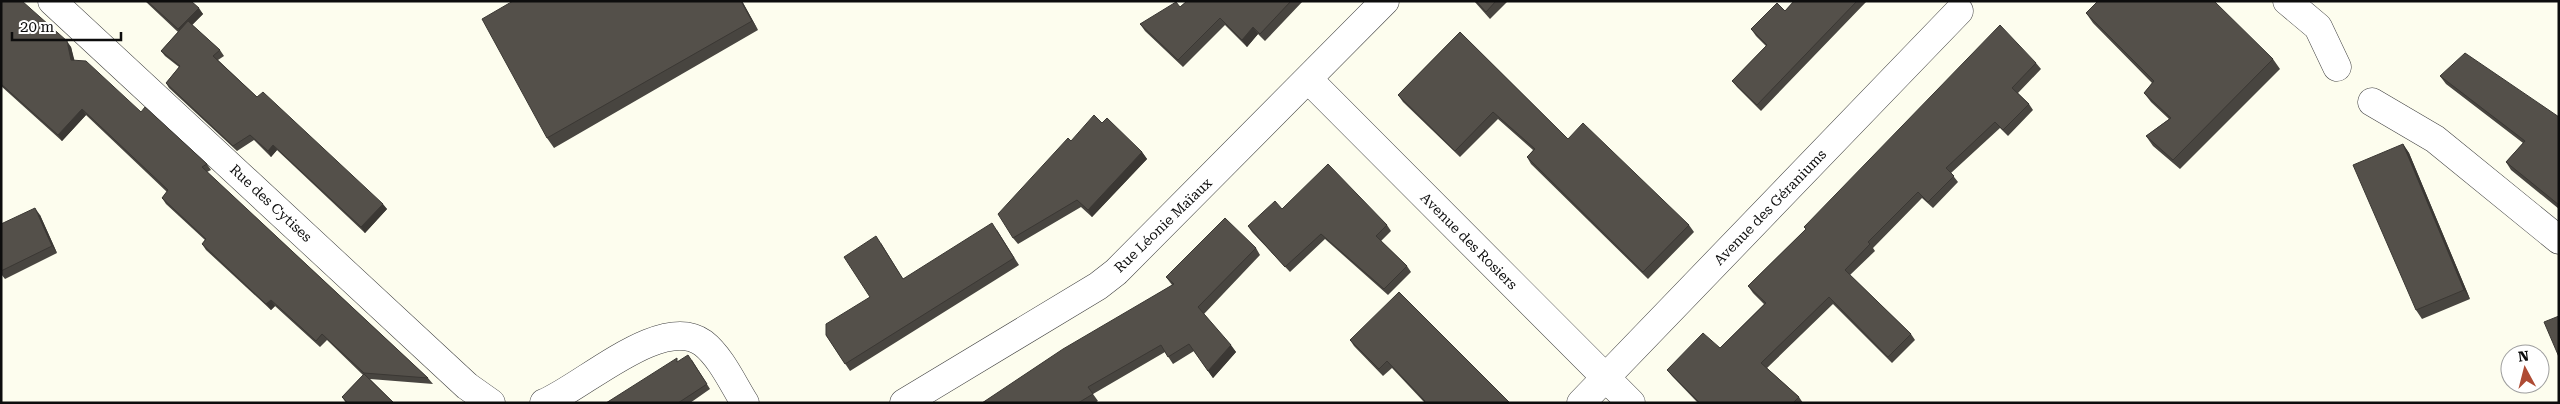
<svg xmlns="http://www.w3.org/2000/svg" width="2560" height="404" font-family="'Roboto Serif',serif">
	<rect width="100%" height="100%" fill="#fdfdee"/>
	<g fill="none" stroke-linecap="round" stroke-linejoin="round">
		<defs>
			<path id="street" d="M52,1l415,385 24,17
				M2287,1l31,26 19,40
				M1308,79l323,324
				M2372,102l63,37 124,101
				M544,403c39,-16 118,-90 159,-60 18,14 30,41 42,60
				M904,403l194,-117 18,-14 269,-271
				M1581,403l378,-392"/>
		</defs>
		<use href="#street" stroke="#404040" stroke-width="29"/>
		<use href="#street" stroke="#fff" stroke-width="28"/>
	</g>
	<path fill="#484540" d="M1,1l70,46 3,14 67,51 66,52 4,6 -4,2 221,206 5,6 -63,-5 24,24h-48l-4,-6 21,-22 -36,-35 -7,7 -45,-41 -4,4 -65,-60 -4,-6 3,-4 -39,-36 -4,-6 5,-6 -81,-77 -24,26 -61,-55z
		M145,1h46l12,13 -11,11 28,25 4,6 -6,4 39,37 130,112 -22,24 -88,-83 -6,7 -17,-17 -17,11 -68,-63 -3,-5 13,-16 -14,-11 -4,-5 17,-19z
		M513,1h229l16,29 -204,118 -7,-10z
		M1187,1h116l-38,40 -7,-7 -11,13 -22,-22 -42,42 -38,-36 -5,-7 40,-17z
		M1474,1h34l-18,18z
		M1794,1h73l-106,110 -24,-24 -5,-6 34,-35 -10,-10 -5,-7 34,-18z
		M2086,13l187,46 7,10 -100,100 -27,-23 -7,-10 23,-17 -18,-17 -7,-9 8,-10 -59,-60z
		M1460,32l108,107 121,86 5,7 -46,47 -117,-115 -4,-7 6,-7 -35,-31 -38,38 -57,-55 -5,-7z
		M2036,63l5,6 -23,24 11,11 4,6 -25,26 -8,-8 -49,45 7,9 -25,26 -11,-10 -49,50 2,3 -25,24 61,59 4,6 -23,23 -59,-59 -66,64 32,29 4,6h-105l-26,-27 -5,-6 53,-22 44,-44 -11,-11 -5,-7 58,-57 -2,-2z
		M2440,76l119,41v92l-48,-39 -5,-8 17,-19 -77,-59z
		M1102,123l40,29 5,7 -55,58 -11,-10 -63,37 -5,-6 58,-97z
		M2403,144l6,9 61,146 -48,20 -6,-9z
		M1282,209l105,16 4,6 -10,10 26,25 4,6 -23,23 -63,-56 -35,33 -38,-40 -4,-6z
		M40,215l17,38 -52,26 -4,-5v-50z
		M997,230l22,35 -169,106 -24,-36 44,-38 11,-54 22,36z
		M1256,248l4,7 -56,59 32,38 -23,26 -19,-27 -21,13 -8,-12 -72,42 5,7 -3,2h-113l190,-118 -6,-8z
		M1350,340l160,63 -86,-1 -32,-34 -9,8 -29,-30z
		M692,360l18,29 -20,14h-84l73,-42z"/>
	<path fill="#3b3834" d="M741,1h1l16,29 -6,-9z
		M199,8l4,6 -21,21 -4,-6z
		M1253,27l5,7 -11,13 -5,-7z
		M67,41l4,6 5,19 -5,-6z
		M82,109l4,6 -24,26 -4,-6z
		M2403,144l6,9 61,146 -6,-9z
		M273,145l4,5 -6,7 -3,-6z
		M1142,152l5,7 -55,58 -4,-7z
		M383,204l4,5 -22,24 -4,-6z
		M35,208l5,7 17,38 -5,-7z
		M271,300l4,6 -4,4 -5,-6z
		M1231,345l5,7 -23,26 -5,-7z"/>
	<path fill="#54504a" stroke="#3b3834" d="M1,1h21l45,40 4,19 15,1 55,51 4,-5 62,57 -5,3 226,211 -64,-5 -42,-39 -6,7 -45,-41 -5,4 -64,-60 4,-5 -44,-41 6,-8 -86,-81 -24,26 -57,-51z
		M147,1h44l8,7 -21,21z
		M513,1h228l11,20 -205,117 -65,-119z
		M1187,1h104l-31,33 -7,-7 -11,13 -22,-22 -42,42 -38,-36 36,-22 4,5z
		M1476,1h20l-10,11z
		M1794,1h63l-100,104 -25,-24 35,-36 -16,-16 26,-26 8,8z
		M2098,1h116l59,58 -100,101 -27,-24 25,-18 -27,-25 10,-12 -68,-68z
		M188,21l32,29 -7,6 44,41 6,-5 120,112 -22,23 -88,-82 -5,6 -18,-16 -17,11 -67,-63 14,-17 -19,-15z
		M2000,25l36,38 -24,25 17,16 -26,26 -8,-8 -49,46 8,8 -26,26 -10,-10 -50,50 2,2 -25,26 66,64 -23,23 -59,-60 -68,66 38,34 -6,6h-93l-33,-33 36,-37 17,15 46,-45 -18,-17 58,-57 -2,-2z
		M1460,32l108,107 15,-16 106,102 -46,47 -116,-115 8,-8 -42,-37 -38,39 -57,-56z
		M2465,53l94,64v88l-53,-43 19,-21 -85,-65z
		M1094,115l8,8 5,-5 35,34 -54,58 -11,-10 -64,38 -15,-24 70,-76 3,3z
		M2403,144l61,146 -48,20 -63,-145z
		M1328,164l59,61 -11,11 31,30 -23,23 -63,-55 -36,33 -37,-41 27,-25 7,8z
		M35,208l17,38 -51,25v-47z
		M1225,218l31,30 -58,59 33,38 -23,26 -19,-27 -21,13 -7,-12 -73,42 5,7 -15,9h-96l81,-54 111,-65 -8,-7z
		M992,223l22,35 -169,106 -19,-29v-11l44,-27 -26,-40 32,-21 27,43z
		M1399,292l111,111h-86l1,-2 -38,-40 -8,8 -29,-29z
		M2559,316v41l-15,-35z
		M688,355l19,29 -29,19h-72l71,-45v4z
		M364,374l30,29h-46l-6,-6z"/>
	<g text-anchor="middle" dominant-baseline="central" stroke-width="5" stroke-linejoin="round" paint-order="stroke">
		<g font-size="14" fill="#0d0d0d" stroke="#fff">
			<text transform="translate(271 203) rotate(43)">Rue des Cytises</text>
			<text transform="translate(1770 207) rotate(-46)">Avenue des Géraniums</text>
			<text transform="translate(1163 225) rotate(-44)">Rue Léonie Maïaux</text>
			<text transform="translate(1469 241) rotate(45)">Avenue des Rosiers</text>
		</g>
	</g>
	<rect width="2560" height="404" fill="none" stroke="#0d0d0d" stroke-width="5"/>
	<g transform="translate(2525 369) rotate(353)"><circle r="24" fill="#ffffff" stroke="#9e9e9e"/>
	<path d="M0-4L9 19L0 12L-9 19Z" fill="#ae4b34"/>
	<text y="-8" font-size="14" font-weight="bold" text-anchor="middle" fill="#0d0d0d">N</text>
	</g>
	<path d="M12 32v8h109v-8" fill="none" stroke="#0d0d0d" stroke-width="2.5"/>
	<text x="20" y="32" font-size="15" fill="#0d0d0d" stroke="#ffffff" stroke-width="4" paint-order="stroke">20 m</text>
</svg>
